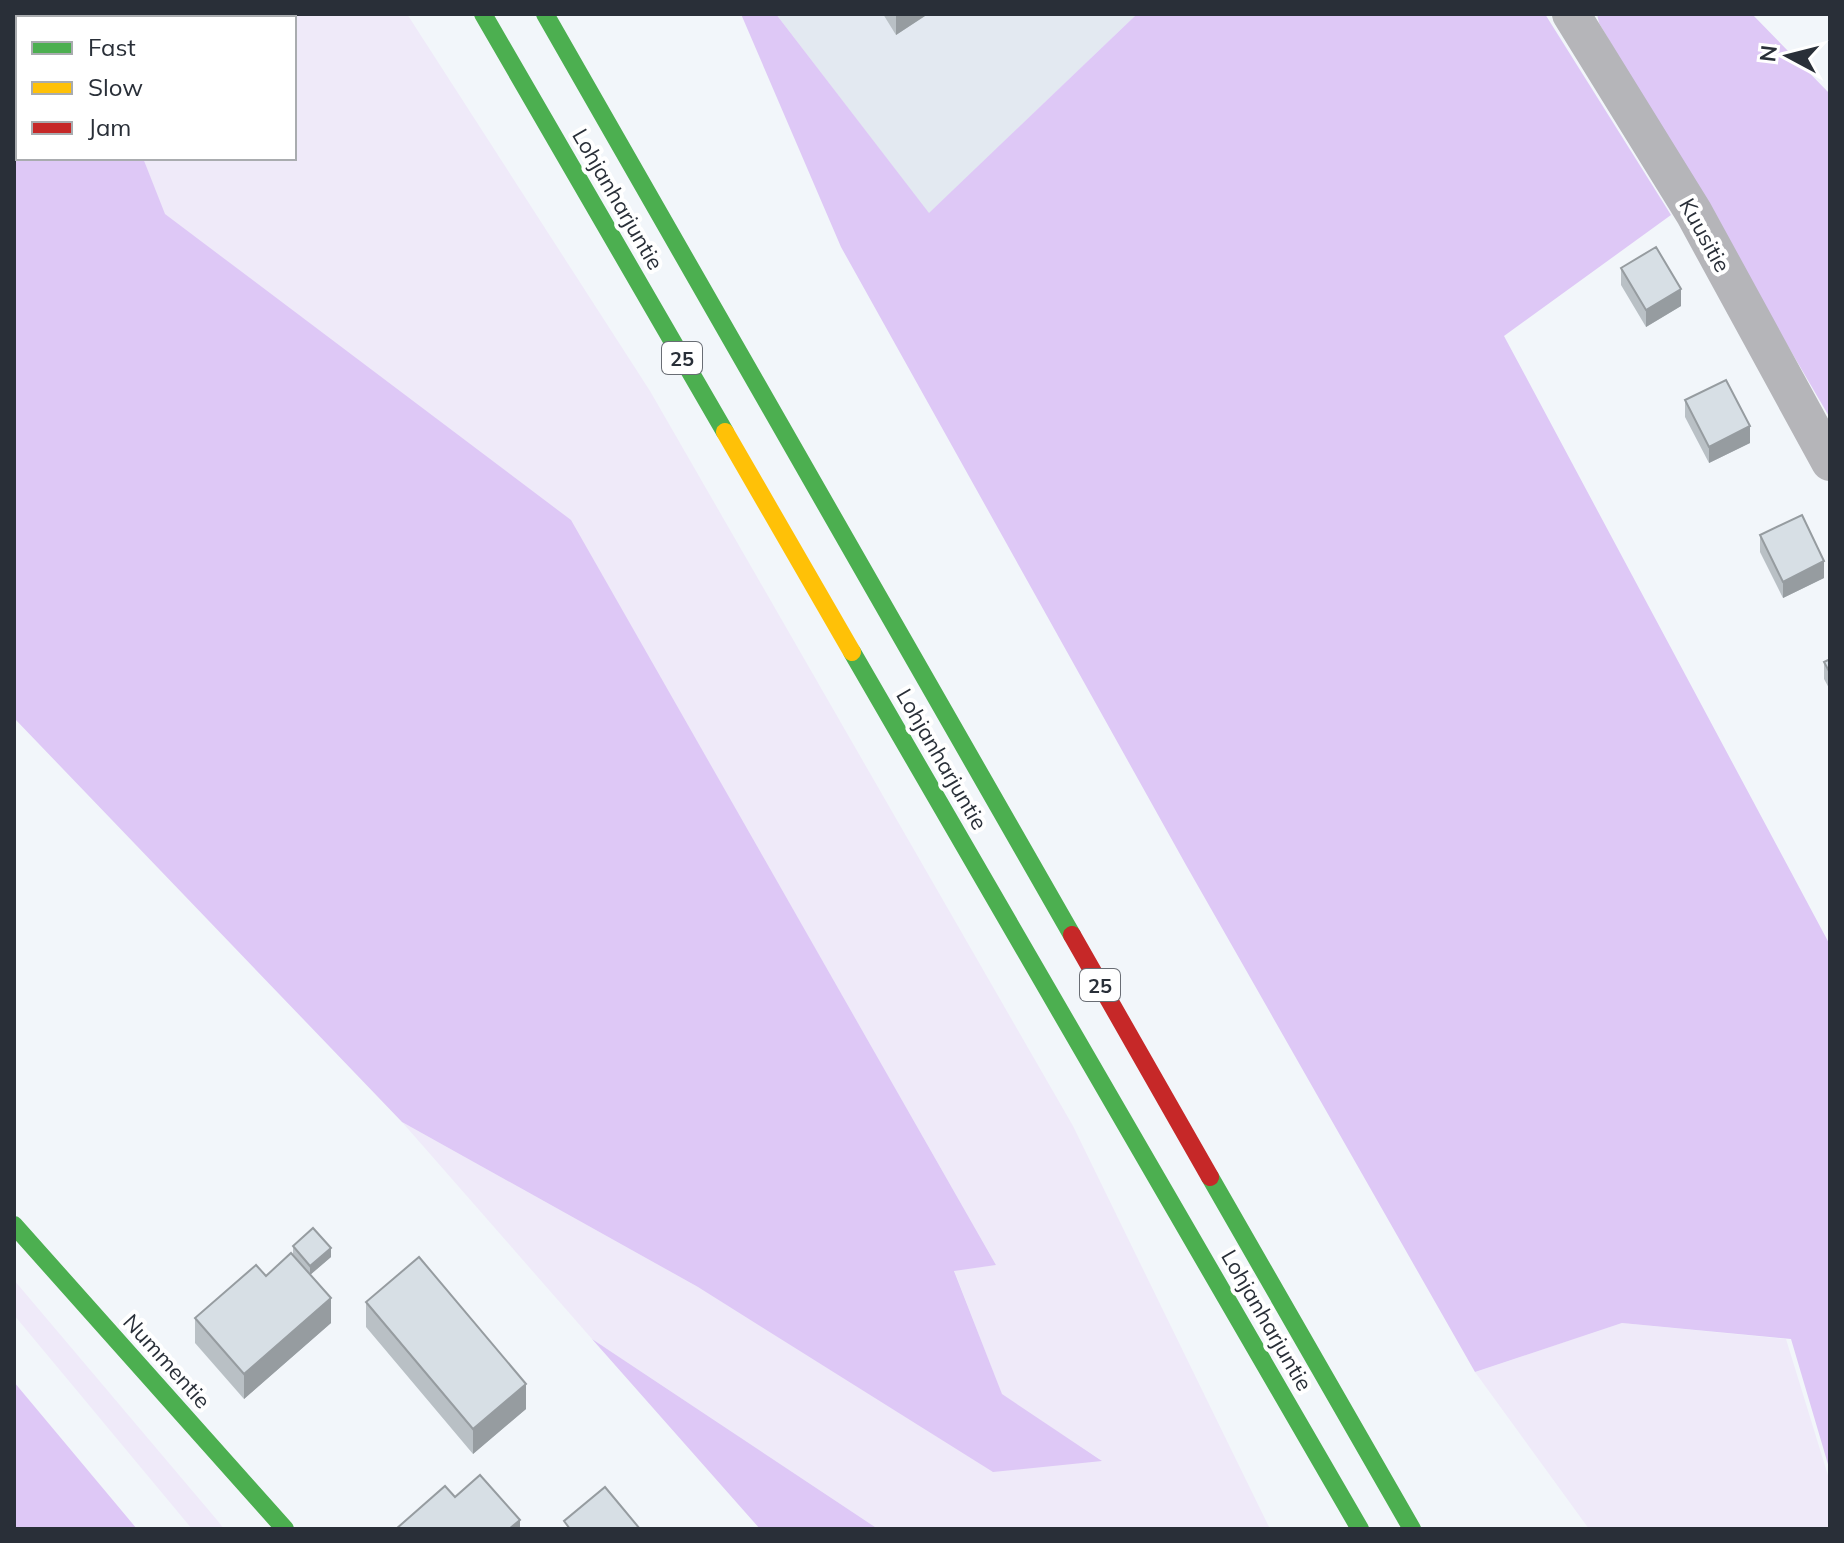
<svg xmlns="http://www.w3.org/2000/svg" width="1844" height="1543" font-family="Mulish,sans-serif">
	<rect width="100%" height="100%" fill="#f2f6fa"/>
	<path fill="#e3e9f1" d="M776,14h361l-208,200z"/>
	<path fill="#efeaf9" d="M86,14h321l243,377 423,735 197,403h-392l-286,-190 -190,-217 296,165 403,173 -99,-65 -48,-125 42,-5 -425,-744 -407,-307 -21,-56h151v-140h-206z
		M14,1280l203,240 7,9h-32l-178,-214z
		M1622,1323l164,16 44,143v47h-241l-114,-157z"/>
	<path fill="#dec8f6" d="M14,14h72l2,4h-70v140h125l22,56 406,306 425,745 -42,6 48,123 100,67 -109,11 -295,-185 -296,-165 -388,-404z
		M741,14h35l153,199 208,-199h408l126,201 -167,121 326,609v526l-39,-132 -169,-16 -147,49 -289,-507 -345,-618z
		M1597,14h155l78,80v324l-231,-395z
		M592,1339l286,190h-118z
		M14,1382l123,147h-123z"/>
	<g fill="none" stroke-linecap="round" stroke-linejoin="round">
		<path stroke="#b5b5b9" stroke-width="38" d="M1571,14l123,199 136,249"/>
		<path stroke="#4caf50" stroke-width="18" d="M483,14l242,418
			M545,14l527,921
			M852,652l508,877
			M1210,1177l202,352
			M14,1225l271,304"/>
		<path stroke="#ffc107" stroke-width="18" d="M725,432l127,220"/>
		<path stroke="#c62828" stroke-width="18" d="M1072,935l138,242"/>
	</g>
	<path fill="#b9c0c5" d="M883,14h45l-32,21z
		M1621,268l60,38 -35,21 -25,-42z
		M1685,400l65,43 -41,20 -24,-46z
		M1760,535l64,43 -41,20 -23,-46z
		M1830,659v31l-6,-11v-17z
		M293,1246l38,11 -21,18 -17,-21z
		M266,1276l65,47 -87,76 -49,-56v-25z
		M366,1302l160,107 -53,45 -107,-127z"/>
	<path fill="#969ca0" d="M896,14h32l-32,21z
		M1681,289v17l-35,21v-17z
		M1750,426v17l-41,20v-16z
		M1824,561v17l-41,20v-16z
		M331,1248v9l-21,18v-9z
		M331,1298v25l-87,76v-25z
		M526,1384v25l-53,45v-25z
		M520,1520v9h-11z"/>
	<path fill="#d7dfe5" stroke="#969ca0" stroke-width="2" d="M1656,247l25,42 -35,21 -25,-42z
		M1726,380l24,46 -41,21 -24,-47z
		M1802,515l22,46 -41,21 -23,-47z
		M1830,659v14l-6,-11z
		M313,1228l18,20 -21,18 -17,-20z
		M291,1253l40,45 -87,76 -49,-56 61,-53 10,11z
		M419,1257l107,127 -53,45 -107,-127z
		M480,1475l40,45 -11,9h-113l49,-43 10,11z
		M605,1487l35,42h-70l-6,-8z"/>
	<g text-anchor="middle" dominant-baseline="central" stroke-width="8" stroke-linejoin="round" paint-order="stroke">
		<g fill="#fff" stroke="#696d74" stroke-width="2">
			<rect x="662" y="342" width="40" height="32" rx="6"/>
			<rect x="1080" y="969" width="40" height="32" rx="6"/>
		</g>
		<g font-size="20" font-weight="bold" fill="#292f38">
			<text x="682" y="358">25</text>
			<text x="1100" y="985">25</text>
		</g>
		<g font-size="22" fill="#292f38" stroke="#fff">
			<text transform="translate(618 199) rotate(60)">Lohjanharjuntie</text>
			<text transform="translate(1705 235) rotate(61)">Kuusitie</text>
			<text transform="translate(942 759) rotate(60)">Lohjanharjuntie</text>
			<text transform="translate(1267 1320) rotate(60)">Lohjanharjuntie</text>
			<text transform="translate(167 1361) rotate(48)">Nummentie</text>
		</g>
	</g>
	<rect width="1844" height="1543" fill="none" stroke="#292f38" stroke-width="32"/>
	<rect x="16" y="16" width="280" height="144" fill="#ffffff" stroke="#a9acaf" stroke-width="2"/>
	<rect x="32" y="42" width="40" height="12" fill="#4caf50" stroke="#a9acaf" stroke-width="2"/>
	<text x="88" y="56" font-size="24" fill="#292f38">Fast</text>
	<rect x="32" y="82" width="40" height="12" fill="#ffc107" stroke="#a9acaf" stroke-width="2"/>
	<text x="88" y="96" font-size="24" fill="#292f38">Slow</text>
	<rect x="32" y="122" width="40" height="12" fill="#c62828" stroke="#a9acaf" stroke-width="2"/>
	<text x="88" y="136" font-size="24" fill="#292f38">Jam</text>
	<g transform="translate(1788 56) rotate(277)" stroke="#ffffff" stroke-width="6" paint-order="stroke">
	<path d="M0-6L14 30L0 20L-14 30Z" fill="#292f38"/>
	<text y="-12" font-size="22" font-weight="bold" text-anchor="middle" fill="#292f38">N</text>
	</g>
</svg>
